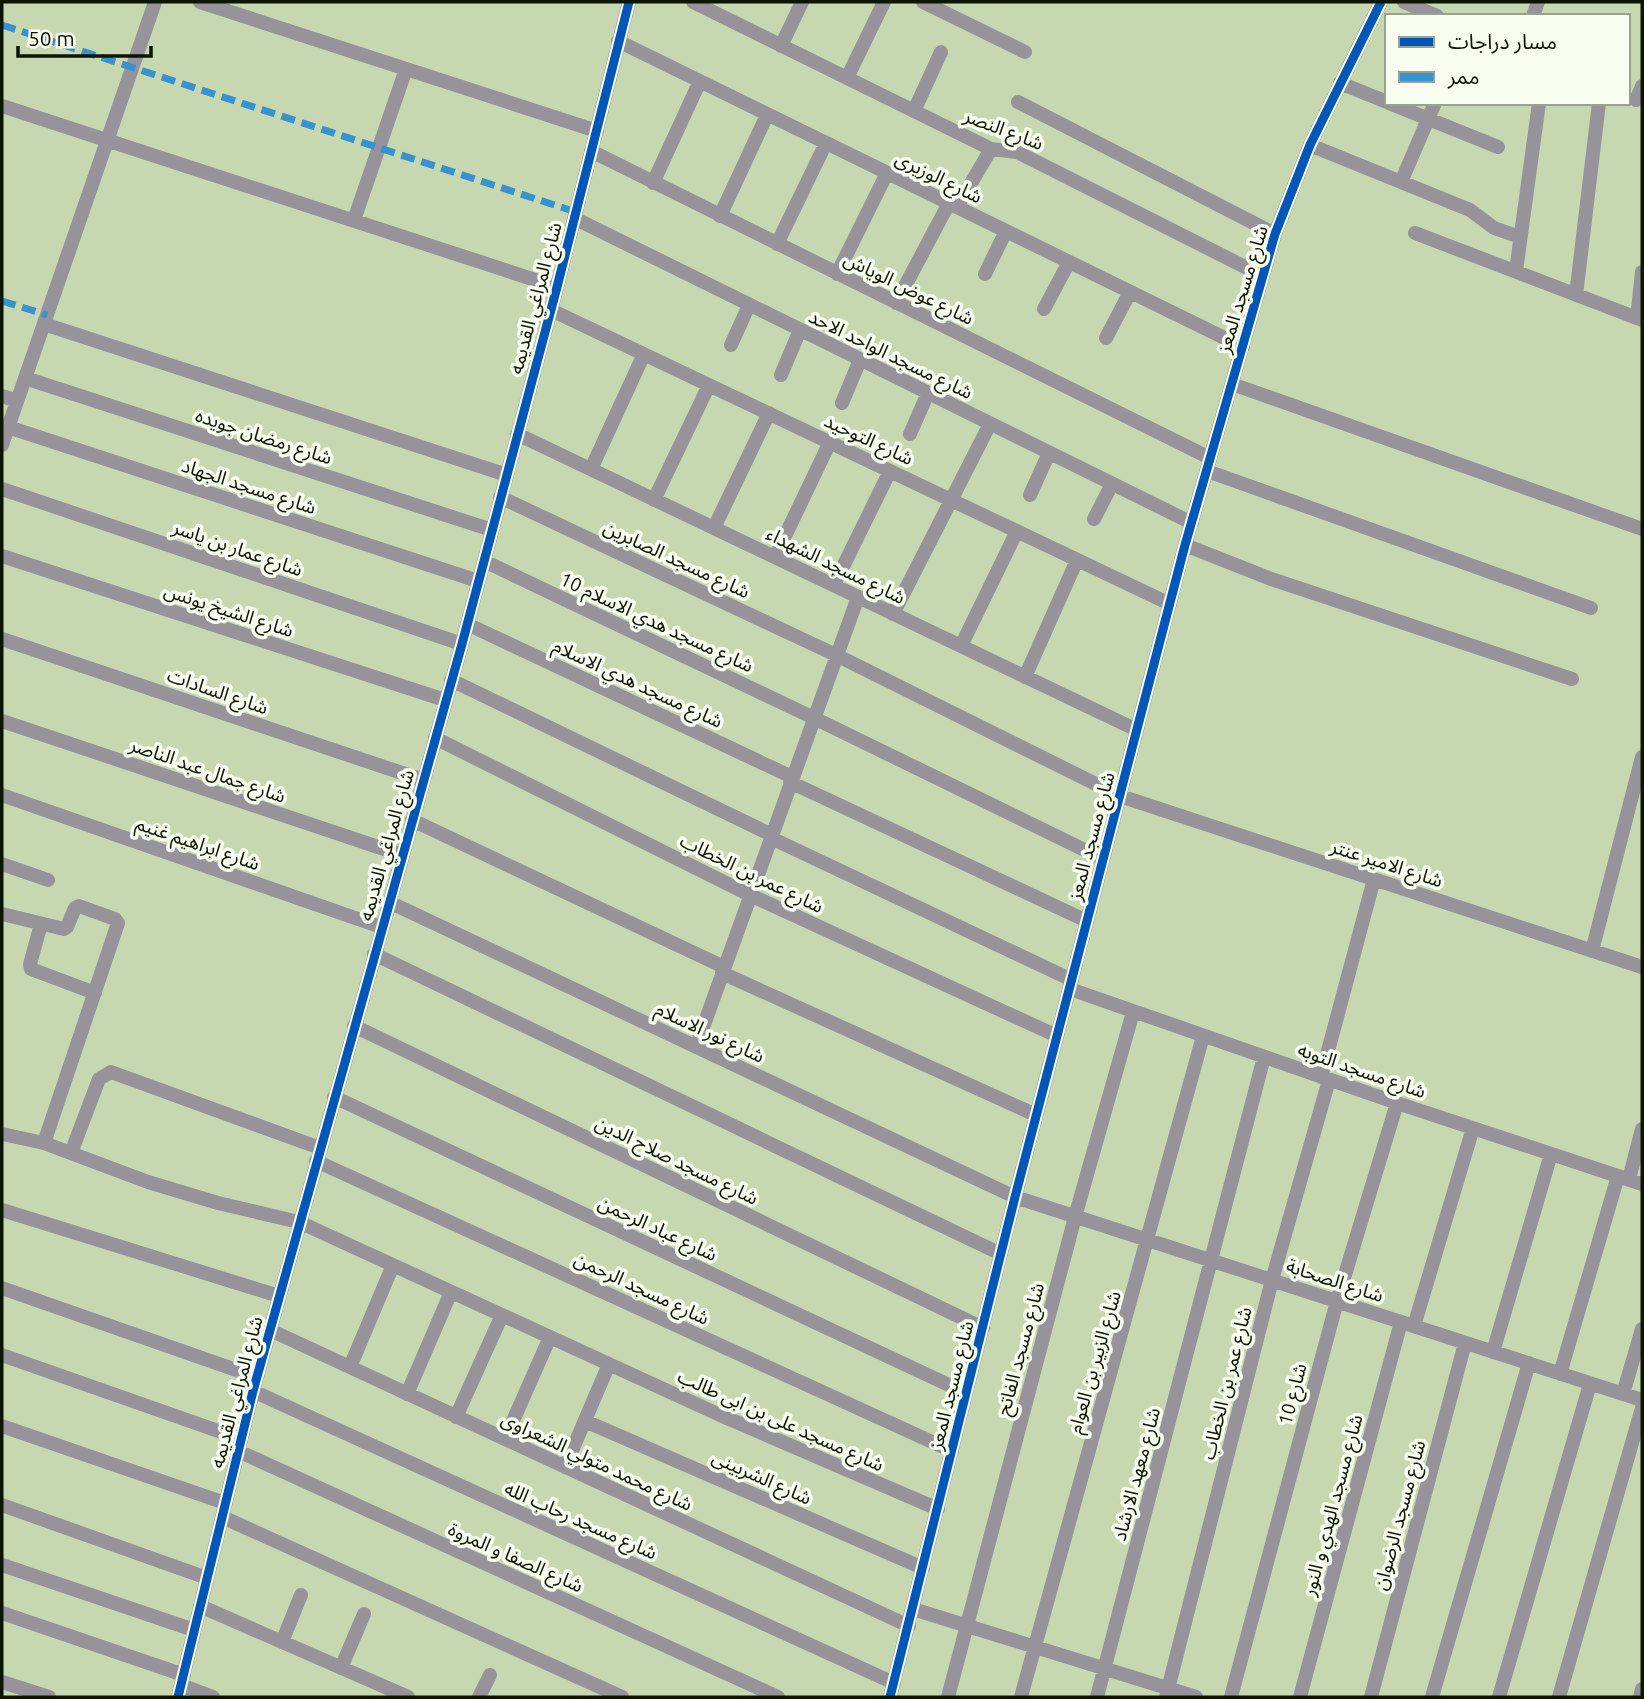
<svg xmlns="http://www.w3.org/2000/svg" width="1644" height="1699" font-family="Ubuntu,'Noto Sans Arabic',sans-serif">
	<rect width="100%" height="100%" fill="#c7d8b1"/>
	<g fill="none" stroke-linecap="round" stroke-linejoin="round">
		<path stroke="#97939a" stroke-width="14" d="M200,2l397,129
			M693,2l298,147 26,3 246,124
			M923,2l102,50
			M1404,2l33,14
			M1533,16l5,-14
			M618,41l625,306
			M781,46l21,-44
			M847,78l37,-76
			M1340,83l47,19
			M1636,100l6,-14
			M1018,102l257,132
			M1389,103l109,44
			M2,106l555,181
			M914,111l27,-59
			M1310,145l160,65 24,18 26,9
			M591,151l619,307
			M1401,182l34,-79
			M653,183l47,-102
			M957,207l34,-58
			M720,216l47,-101
			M574,218l618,305
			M354,220l52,-151
			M1415,233l227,87
			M777,244l49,-101
			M1516,271l23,-168
			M837,274l50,-101
			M985,274l21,-43
			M1576,295l23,-192
			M896,303l53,-100
			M1044,309l25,-47
			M551,310l619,294
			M1637,318l5,-46
			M44,324l463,151
			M1106,338l24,-46
			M731,345l18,-40
			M781,375l19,-45
			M25,378l467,152
			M1232,384l410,145
			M2,396l15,5
			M842,403l18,-43
			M8,427l470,154
			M517,434l620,296
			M910,434l18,-41
			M2,445l153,-443
			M591,469l53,-115
			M1207,471l384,137
			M2,489l460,155
			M1030,495l19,-42
			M500,497l336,158 284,141 522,171
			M654,500l55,-115
			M1094,519l18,-35
			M714,528l55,-115
			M1185,545l86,34 301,100
			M2,556l443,144
			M775,557l55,-115
			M484,561l330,157 289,141
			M834,585l56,-114
			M893,614l97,-190
			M467,624l325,153
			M2,639l421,141
			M961,646l56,-115
			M1025,677l52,-117
			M451,680l321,155
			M2,721l400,134
			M435,738l315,157 307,141
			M790,782l297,139
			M2,795l379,132
			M412,820l312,147
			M771,838l301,142
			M2,864l46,16
			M389,902l626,295 627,203
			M2,914l62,15 3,-2 8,-19 4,-2 36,13 3,4 -74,220
			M41,924l-11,40 1,5 64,24
			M1592,951l50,-194
			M374,954l627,300
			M722,973l314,142
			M1070,989l327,114 245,81
			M354,1026l629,302
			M696,1047l162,-450
			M1321,1077l53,-198
			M334,1097l632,296
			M2,1134l42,9 104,39 70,21 81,19 421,193 218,94
			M71,1153l28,-74 12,-7 209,76
			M316,1161l636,290
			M1629,1179l13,-50
			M2,1210l277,86
			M2,1288l254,89
			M1414,1326l59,-198
			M270,1330l639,296
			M1493,1352l58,-198
			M2,1355l239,84
			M350,1367l43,-102
			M1560,1374l58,-198
			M253,1391l641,292
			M407,1394l44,-102
			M1623,1394l19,-65
			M456,1417l46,-102
			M585,1421l338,147
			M2,1426l223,77
			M505,1439l45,-102
			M238,1451l540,246
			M565,1467l44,-103
			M2,1505l205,73
			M222,1517l400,180
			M2,1565l192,65
			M200,1606l208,91
			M913,1609l283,88
			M2,1613l182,62
			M282,1642l19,-47
			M341,1668l23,-54
			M2,1682l47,15
			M181,1685l32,12
			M178,1697l75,-306 209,-747 95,-357 72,-285
			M479,1697l11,-22
			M890,1697l125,-500 170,-652 90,-311 35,-89 71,-143
			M948,1697l127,-480 58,-205
			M1021,1697l182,-661
			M1097,1697l167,-640
			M1166,1697l106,-417 57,-200
			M1231,1697l106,-396 60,-198
			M1300,1697l101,-375
			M1371,1697l94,-354
			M1432,1697l97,-334
			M1499,1697l91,-313
			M1559,1697l83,-289
			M1640,1697l2,-8"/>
		<path stroke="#3793d0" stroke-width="7" stroke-dasharray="14 7" stroke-linecap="butt" d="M2,25l574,187
			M2,301l45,14"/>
		<defs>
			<path id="cycleway" d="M178,1697l75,-306 209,-747 95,-357 72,-285
				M890,1697l125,-500 170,-652 90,-311 35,-89 71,-143"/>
		</defs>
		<use href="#cycleway" stroke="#f8fef0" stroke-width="13"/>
		<use href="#cycleway" stroke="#0057b8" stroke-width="9"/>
	</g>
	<g text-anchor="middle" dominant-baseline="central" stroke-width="7" stroke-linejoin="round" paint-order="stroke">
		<g font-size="19" fill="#0b1500" stroke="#f8fef0">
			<text transform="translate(1004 129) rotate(21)">شارع النصر</text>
			<text transform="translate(939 177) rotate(26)">شارع الوزيرى</text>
			<text transform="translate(909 288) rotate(26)">شارع عوض الوياش</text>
			<text transform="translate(1242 289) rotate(-73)">شارع مسجد المعز</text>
			<text transform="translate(535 298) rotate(-75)">شارع المراغي القديمه</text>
			<text transform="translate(891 354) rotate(26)">شارع مسجد الواحد الاحد</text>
			<text transform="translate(264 436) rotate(18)">شارع رمضان جويده</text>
			<text transform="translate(869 439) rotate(25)">شارع التوحيد</text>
			<text transform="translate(249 486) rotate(18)">شارع مسجد الجهاد</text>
			<text transform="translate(238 548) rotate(19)">شارع عمار بن ياسر</text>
			<text transform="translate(677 559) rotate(25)">شارع مسجد الصابرين</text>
			<text transform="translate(836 565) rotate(26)">شارع مسجد الشهداء</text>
			<text transform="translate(229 610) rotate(18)">شارع الشيخ يونس</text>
			<text transform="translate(657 622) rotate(25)">شارع مسجد هدي الاسلام 10</text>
			<text transform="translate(638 683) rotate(25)">شارع مسجد هدي الاسلام</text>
			<text transform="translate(218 691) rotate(19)">شارع السادات</text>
			<text transform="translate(208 770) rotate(19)">شارع جمال عبد الناصر</text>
			<text transform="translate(1091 836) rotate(-75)">شارع مسجد المعز</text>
			<text transform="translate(198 843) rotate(19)">شارع ابراهيم غنيم</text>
			<text transform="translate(386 845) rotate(-74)">شارع المراغي القديمه</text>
			<text transform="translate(1387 863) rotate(18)">شارع الامير عنتر</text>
			<text transform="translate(752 873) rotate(26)">شارع عمر بن الخطاب</text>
			<text transform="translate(710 1032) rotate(25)">شارع نور الاسلام</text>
			<text transform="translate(1362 1070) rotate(19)">شارع مسجد التوبه</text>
			<text transform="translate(677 1160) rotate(26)">شارع مسجد صلاح الدين</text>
			<text transform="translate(658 1228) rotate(25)">شارع عباد الرحمن</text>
			<text transform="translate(1335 1280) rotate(18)">شارع الصحابة</text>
			<text transform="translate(642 1288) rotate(25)">شارع مسجد الرحمن</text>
			<text transform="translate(1020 1349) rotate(-75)">شارع مسجد الفاتح</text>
			<text transform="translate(1094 1362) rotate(-74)">شارع الزبير بن العوام</text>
			<text transform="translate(1226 1383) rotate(-76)">شارع عمر بن الخطاب</text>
			<text transform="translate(951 1385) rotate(-76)">شارع مسجد المعز</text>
			<text transform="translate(236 1392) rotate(-75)">شارع المراغي القديمه</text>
			<text transform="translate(1292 1394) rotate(-75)">شارع 10</text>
			<text transform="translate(781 1420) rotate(24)">شارع مسجد على بن ابى طالب</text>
			<text transform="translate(597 1461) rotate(25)">شارع محمد متولي الشعراوى</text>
			<text transform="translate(1136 1474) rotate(-75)">شارع معهد الارشاد</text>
			<text transform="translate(762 1477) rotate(24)">شارع الشربينى</text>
			<text transform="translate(1332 1505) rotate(-75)">شارع مسجد الهدي و النور</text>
			<text transform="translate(1399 1515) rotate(-75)">شارع مسجد الرضوان</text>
			<text transform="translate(581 1520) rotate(24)">شارع مسجد رحاب الله</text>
			<text transform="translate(516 1557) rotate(24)">شارع الصفا و المروة</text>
		</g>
	</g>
	<rect width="1644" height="1699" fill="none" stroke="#0b1500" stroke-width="7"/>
	<rect x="1385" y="14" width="245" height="91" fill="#f8fef0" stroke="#99a190" stroke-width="2"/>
	<rect x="1399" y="37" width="35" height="10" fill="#0057b8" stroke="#99a190" stroke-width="2"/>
	<text x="1448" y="49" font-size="21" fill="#0b1500">مسار دراجات</text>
	<rect x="1399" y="72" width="35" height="10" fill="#3793d0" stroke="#99a190" stroke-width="2"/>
	<text x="1448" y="84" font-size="21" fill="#0b1500">ممر</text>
	<path d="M18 46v10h133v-10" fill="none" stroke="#0b1500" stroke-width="3.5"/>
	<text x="28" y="46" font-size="21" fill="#0b1500" stroke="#f8fef0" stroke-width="5" paint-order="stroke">50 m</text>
</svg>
